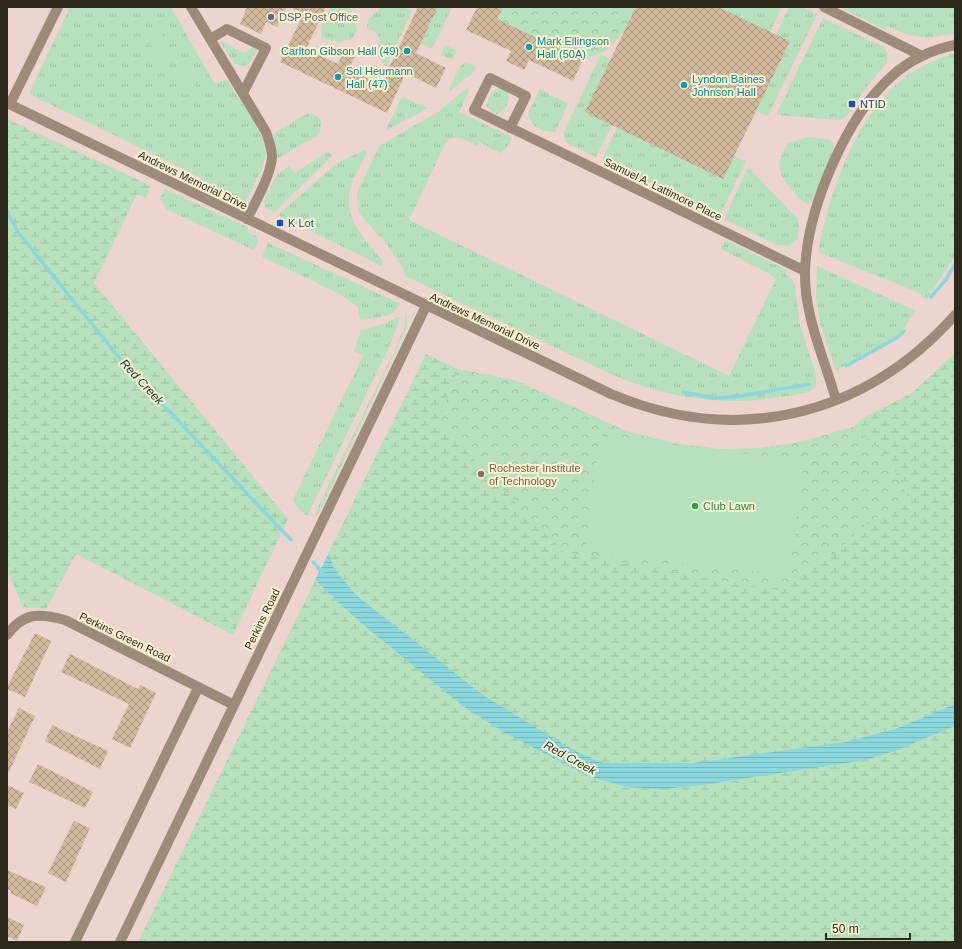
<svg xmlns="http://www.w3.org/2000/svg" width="962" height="949" font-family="Helvetica,sans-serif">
	<defs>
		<pattern id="grass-tufts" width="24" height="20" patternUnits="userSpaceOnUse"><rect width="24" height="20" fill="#b7e0bc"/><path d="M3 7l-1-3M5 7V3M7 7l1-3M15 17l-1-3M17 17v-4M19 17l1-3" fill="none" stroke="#9ec0a1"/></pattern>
		<pattern id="wetland-marsh" width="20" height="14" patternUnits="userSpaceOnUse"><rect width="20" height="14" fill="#b7e0bc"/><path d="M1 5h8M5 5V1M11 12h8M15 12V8" fill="none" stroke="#9ec0a1"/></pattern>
		<pattern id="park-crowns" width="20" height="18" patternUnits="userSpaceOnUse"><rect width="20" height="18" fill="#b7e0bc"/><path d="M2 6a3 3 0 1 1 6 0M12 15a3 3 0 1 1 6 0" fill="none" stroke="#9ec0a1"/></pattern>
		<pattern id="water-rules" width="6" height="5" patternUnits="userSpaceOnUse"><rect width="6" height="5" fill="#8bd7de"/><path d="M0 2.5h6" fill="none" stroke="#78b9be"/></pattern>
		<pattern id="building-cross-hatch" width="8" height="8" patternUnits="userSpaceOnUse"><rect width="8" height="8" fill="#d1b99e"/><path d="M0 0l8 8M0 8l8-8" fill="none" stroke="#aa9780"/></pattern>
	</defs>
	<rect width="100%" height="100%" fill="#ede5c2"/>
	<path fill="#eed4cf" d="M7,7h948v935h-948z"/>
	<path fill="url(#grass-tufts)" d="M70,7h105l-3,2 42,74 13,-3c10,15 40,57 39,74 -2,16 -14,34 -21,48l-73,-39 -143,-69z
		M331,7h19l7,23 -4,9 -16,3 -16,-5 1,-13z
		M381,7h21l10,4 -26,56 -12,-17 6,-9 -3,-8 -10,-5 1,-8z
		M438,7h14l-20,42 -11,-6z
		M718,7h64l-12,25z
		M789,7h13l15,7 -49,102 -12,-5 20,-76z
		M839,7h116v26c-32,6 -37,7 -68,-7l-2,4z
		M823,18l61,29 3,5v11l-19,22 -21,31 -8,4 -63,-5z
		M222,41l22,12 9,-6 4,3 -8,14 -8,2 -6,-2 -15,-22z
		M446,45l11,6 -5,9 -11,-5 2,-6z
		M601,54l10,5 1,66 -16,32 -29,-14 -4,-9z
		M950,54h5v202l-29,44 -7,-7 -9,-4 -92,-37c11,-57 34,-127 79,-168 14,-14 34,-22 53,-30z
		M463,63l9,1 3,3v4l-25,20 -1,-3 11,-21z
		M468,87l1,4 -10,21 49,23 4,3 -6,11 -6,4 -21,-11 -2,4c-11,-6 -20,-13 -31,-4l-37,78 320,156 47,-97 -8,-6 -47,-24 4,-9 62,30 -2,4 7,5 3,8 5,38 16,49v13l-7,5c-73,16 -129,11 -198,-18l-206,-98 -2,-8 -18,-26 -22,-24 -5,-8 -1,-17 22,-47 59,-34z
		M500,87l8,5c2,10 -1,17 -11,22l-5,-2 -5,-5c1,-9 3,-16 13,-20z
		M540,89l28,15 -13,28c-12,0 -25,-5 -27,-18z
		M402,97l26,11 -43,23z
		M308,113c14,1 17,13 9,23l-39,22 -5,-24z
		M617,128l117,28 12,5 -27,56 -117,-57z
		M808,137l20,2 5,3 1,6 -20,51 -5,5c-9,-3 -12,-7 -17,-14 -16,-19 -16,-25 -4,-47z
		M366,150l1,3c-5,10 -13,22 -16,33 -10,32 15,54 33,76l-2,4 -104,-51 60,-53z
		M329,151l3,5 -57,56 -10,-4 -1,-7 13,-27 12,-8 5,7z
		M747,169h3l47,49 2,7 -1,13 -9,8 -12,-1 -53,-26z
		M165,189l84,39 -2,4 9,4 2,5 -4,9 -88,-41 -6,-12z
		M268,243l133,61 -11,11 -27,5 -3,-1 -2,-12 -18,-13 -78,-37z
		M817,266l99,45 -16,23 -64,37 -16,-48 -4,-27z
		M406,311l1,15 -2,5 -86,182 -6,4 83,-170 8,-19z
		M398,317l2,1 -8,23 -85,175 -9,-8 -5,-9 70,-143 -9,-5 7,-21 22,-6z"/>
	<path fill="url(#wetland-marsh)" d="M7,119l144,67 -5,12 -9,-4 -43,89 194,236 -55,116 -157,-81 -30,55 -23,-2 -16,-37z
		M955,353v589h-817l288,-588 32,15 -19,54 342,168 27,-23 27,-15 34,-32 42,-18 -24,-47 -34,-29 10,-9 49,-25z"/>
	<path fill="url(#park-crowns)" d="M503,7h129l4,2 -12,23 -18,19 -23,9 -86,-41z
		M458,369l57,11 111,51 47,12 47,6 41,-1 39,-6 53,-15 34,29 24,47 -42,18 -34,32 -27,15 -27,23 -217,-39 -126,-130z"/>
	<path fill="#b7e0bc" d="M158,27l15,26 -12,8 -16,-26z
		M181,63l15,25 -12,8 -15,-25z
		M600,436l204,25 -15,115 -203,-25z"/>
	<path fill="url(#water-rules)" d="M329,553l5,16 23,27 126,99 92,56 28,12h90l153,-21 52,-14 57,-24v22l-58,24 -31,10 -164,25 -39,4 -36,-2 -39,-11 -83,-43 -42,-27 -102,-83 -46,-43z"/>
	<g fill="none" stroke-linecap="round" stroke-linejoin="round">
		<path stroke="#8bd7de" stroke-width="3.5" d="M7,211l11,21 102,127 171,181
			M931,297l16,-19 8,-14
			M846,366l52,-29 6,-6
			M683,392l30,6 29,-2 67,-12
			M313,562l9,10"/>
	</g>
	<path fill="url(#building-cross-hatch)" d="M247,7h40l-10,20 -11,-5 -5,12 -21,-10z
		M290,7h36l-20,42 32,15 6,-13 11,5 -6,13 32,16 37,-78h20l-22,46 30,15 -10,20 -30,-15 -19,40 -107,-51 24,-49z
		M477,7h26l-6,12 86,41 -10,21 -44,-21 -5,10 -18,-9 5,-10 -45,-21z
		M636,7h82l72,34 -67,138 -138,-67z
		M35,633l16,8 -26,56 -18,-8v-2z
		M70,654l68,35 2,-4 16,8 -26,55 -18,-9 17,-35 -68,-32z
		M19,708l16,8 -28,60v-44z
		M52,725l56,26 -8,18 -55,-28z
		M38,764l55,28 -8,16 -56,-26z
		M7,785l17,8 -8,16 -9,-4z
		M74,821l16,7 -24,54 -18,-9z
		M7,870l39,17 -9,19 -27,-13 1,-2 -4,-2z
		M7,917l17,8 -7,16 -10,-5z"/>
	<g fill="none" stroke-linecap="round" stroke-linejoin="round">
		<path stroke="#9e8a79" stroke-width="10" d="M191,7l75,125c3,9 6,16 6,25 -1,18 -17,46 -25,62
			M824,7l98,49
			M210,39l17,-10 39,19 -23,45
			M7,103l604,291c126,53 253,23 344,-79
			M10,104l48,-97
			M510,128l16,-32 -36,-18 -16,32 331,161
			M836,400c-12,-43 -32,-84 -31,-129 2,-62 41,-155 88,-196 17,-15 40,-26 62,-30
			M7,635c17,-23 32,-22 58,-15l169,85
			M75,942l123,-254
			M120,942l306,-636"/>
	</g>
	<circle fill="#5c6f8a" stroke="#faf2cf" stroke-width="1.5" cx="271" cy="17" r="4"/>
	<g fill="#0f9aa8" stroke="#faf2cf" stroke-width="1.5">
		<circle cx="529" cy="47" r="4"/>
		<circle cx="407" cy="51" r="4"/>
		<circle cx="338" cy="77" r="4"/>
		<circle cx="684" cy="85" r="4"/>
	</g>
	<g fill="#1a4fb4" stroke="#faf2cf" stroke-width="1.5">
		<rect x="848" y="100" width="8" height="8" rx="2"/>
		<rect x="276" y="219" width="8" height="8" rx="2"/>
	</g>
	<circle fill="#8d6e63" stroke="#faf2cf" stroke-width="1.5" cx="481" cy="474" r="4"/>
	<circle fill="#2e9e5b" stroke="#faf2cf" stroke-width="1.5" cx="695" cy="506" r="4"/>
	<g text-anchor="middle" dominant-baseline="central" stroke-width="4" stroke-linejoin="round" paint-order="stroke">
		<g font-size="11" fill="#4e5e75" stroke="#faf2cf" text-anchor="start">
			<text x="279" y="17">DSP Post Office</text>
		</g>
		<g font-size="11" fill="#0d838f" stroke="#faf2cf" text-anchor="start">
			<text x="537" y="41">Mark Ellingson<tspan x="537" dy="13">Hall (50A)</tspan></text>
			<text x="399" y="51" text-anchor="end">Carlton Gibson Hall (49)</text>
			<text x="346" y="71">Sol Heumann<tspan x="346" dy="13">Hall (47)</tspan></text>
			<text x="692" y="79">Lyndon Baines<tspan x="692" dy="13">Johnson Hall</tspan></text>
		</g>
		<g font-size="11" fill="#164399" stroke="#faf2cf" text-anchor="start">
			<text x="860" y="104">NTID</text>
			<text x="288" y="223">K Lot</text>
		</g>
		<g font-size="11" fill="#2d2a1d" stroke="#faf2cf">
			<text transform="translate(193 180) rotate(26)">Andrews Memorial Drive</text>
			<text transform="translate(663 189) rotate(26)">Samuel A. Lattimore Place</text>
			<text transform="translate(485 321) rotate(25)">Andrews Memorial Drive</text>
			<text transform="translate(262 619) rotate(-64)">Perkins Road</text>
			<text transform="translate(125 637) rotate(26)">Perkins Green Road</text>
		</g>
		<g font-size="11" fill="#785e54" stroke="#faf2cf" text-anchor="start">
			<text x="489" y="468">Rochester Institute<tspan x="489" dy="13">of Technology</tspan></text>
		</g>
		<g font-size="11" fill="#27864d" stroke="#faf2cf" text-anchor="start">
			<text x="703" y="506">Club Lawn</text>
		</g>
		<g font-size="12" font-style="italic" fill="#0b3235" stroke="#faf2cf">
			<text transform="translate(142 382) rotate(47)">Red Creek</text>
			<text transform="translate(570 758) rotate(29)">Red Creek</text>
		</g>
	</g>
	<rect width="962" height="949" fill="none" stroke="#2d2a1d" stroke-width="16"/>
	<path d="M826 933v6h84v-6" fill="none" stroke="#2d2a1d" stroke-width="2"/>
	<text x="832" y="933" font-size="12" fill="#2d2a1d" stroke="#faf2cf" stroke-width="3" paint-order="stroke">50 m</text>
</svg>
